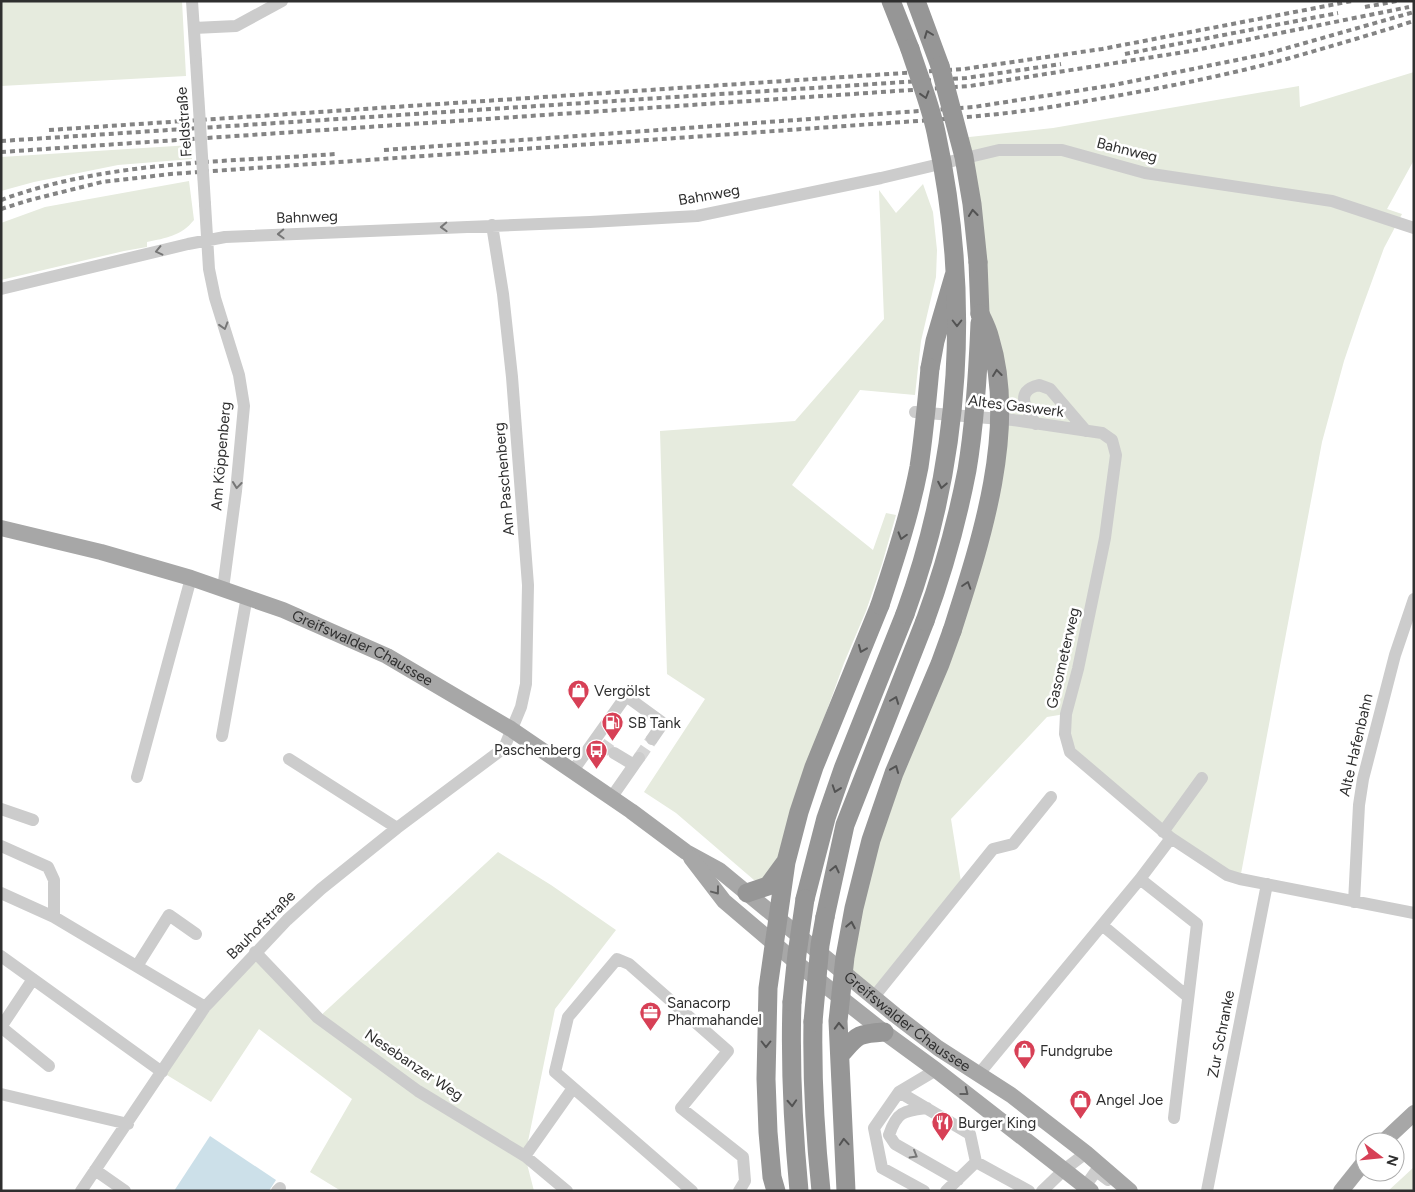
<svg xmlns="http://www.w3.org/2000/svg" width="1415" height="1192" font-family="Figtree,sans-serif">
	<rect width="100%" height="100%" fill="#fff"/>
	<path fill="#e6ebde" d="M1,1h181l4,75 -185,10z
		M1414,72v88l-27,49 15,5 -18,34 -23,63 -17,50 -22,81 -82,437 -13,-4 -157,-123 -5,-38 -18,3 -96,102 11,69 -89,110 -10,-8 -18,-33 9,-49 86,-244 58,-228 -38,-298 93,-10 246,-42 1,21z
		M191,145l1,14 -74,6 -84,17 -33,9v-34z
		M189,181l5,39c-13,16 -28,18 -47,22v5l-23,4 -123,29v-57l44,-16z
		M923,184l10,28 4,38 -1,27 -15,64 -6,54 -55,-5 -68,95 81,65 13,-37 10,2 -14,49 -16,47 -22,52 -48,133 -17,61 -19,25 -6,-2 -78,-67 -32,-21 61,-93 -38,-25 -7,-243 135,-10 89,-102 -5,-129 17,23z
		M498,852l53,33 65,45 -61,79 -30,147 9,35h-193l-31,-19 42,-73 -93,-70 -48,73 -49,-30 93,-120 63,66z
		M1414,1167v24h-26z"/>
	<path fill="#cce0e9" d="M210,1136l66,44 -7,11h-95z"/>
	<g fill="none" stroke-linecap="round" stroke-linejoin="round">
		<path stroke="#d5d5d5" stroke-width="12" stroke-dasharray="12 6" stroke-linecap="butt" d="M601,744l13,9
			M639,758l13,-19"/>
		<path stroke="#ccc" stroke-width="12" d="M192,1l4,60
			M194,28l42,-2 46,-25
			M205,204l4,65 6,29 24,77 5,31 -8,85 -13,98
			M1,289l187,-45 37,-7 365,-15 107,-6 184,-38 118,-28h63l83,23 187,28 82,27
			M915,412l98,8 89,13 10,7 4,15 -11,83 -27,131 -12,45 -1,20 5,18 101,86 56,37 13,4 174,34
			M1036,424c-9,-13 -23,-33 3,-39l11,4 36,42
			M222,736l25,-140
			M614,753l20,12 5,-7
			M289,759l108,69
			M572,772l54,-76 37,27 -11,16
			M137,777l54,-199
			M611,798l23,-33
			M1,809l32,11
			M1163,832l39,-54
			M1,846l47,21 6,13v37
			M1140,879l57,45 -23,194
			M1,893l53,24 151,90
			M1354,902l5,-97 4,-26 32,-124 19,-56
			M1102,925l85,71
			M255,952l63,66 100,73 107,65 42,35
			M1,956l161,116
			M137,966l32,-51 27,19
			M33,979l-32,48 48,39
			M873,998l120,-149 20,-5 38,-47
			M978,1075l162,-196 31,-41
			M899,1092l71,42 6,28
			M1,1094l127,30
			M927,1108c-23,3 -30,3 -38,27l6,9 63,36
			M525,1156l48,-68
			M95,1170l30,21
			M81,1191l124,-184 82,-87 34,-31 76,-61 107,-80 17,-41 5,-23 2,-99 -16,-208 -9,-83 -11,-69
			M277,1191l3,-3
			M692,1191l-137,-119 13,-55 49,-58 12,5 99,87 -47,57 62,49 2,24 -6,10
			M924,1191l-42,-23 -8,-40 25,-36 37,-22
			M946,1191l30,-29 53,29
			M1042,1191l23,-22 21,-16
			M1082,1191l14,-20 12,9
			M1207,1191l60,-307"/>
		<g stroke="#a7a7a7" stroke-width="16">
			<path id="s1" d="M1,528l100,24 90,26 92,32 104,46 124,73 120,82 55,41 33,18 176,145 43,33 73,47 75,58 44,38"/>
			<path d="M691,858l33,43 79,67 81,64 52,38 155,121"/>
			<path d="M1383,1142l31,-29"/>
			<path d="M1341,1191l24,-30"/>
		</g>
		<path stroke="#969696" stroke-width="19" d="M891,1l19,48
			M916,1l24,65
			M978,262l2,52
			M930,368l5,-27 19,-65
			M747,893l21,-7 17,-23
			M805,899l21,-81 17,-49 62,-155
			M825,917l20,-92 80,-204
			M792,1002c-2,63 1,125 7,189
			M813,1022c-1,57 2,112 8,169
			M840,1055c18,-20 16,-21 44,-23
			M776,1191l-4,-14 -4,-45 -2,-53 2,-91 18,-126 13,-50 15,-45 66,-162
			M846,1191l-8,-170 7,-64 9,-49 17,-68 23,-67 46,-109 12,-33"/>
		<path stroke="#848484" stroke-width="4" stroke-dasharray="5 4" stroke-linecap="butt" d="M1365,7l32,-6
			M1125,54l213,-41
			M49,130l915,-61 138,-20 250,-48
			M1,141l965,-63 95,-14
			M384,150l590,-43 140,-22 152,-31 148,-42
			M1,152l969,-66 221,-35 218,-44
			M1,200c106,-39 224,-38 335,-46
			M1,209l29,-9 72,-18 69,-8 702,-50c61,-4 123,-8 184,-18 78,-13 157,-27 233,-48 42,-12 83,-24 124,-37"/>
		<path stroke="#ccc" stroke-width="12" d="M196,61l9,143"/>
		<path stroke="#969696" stroke-width="19" d="M940,66l24,91 8,47 6,58
			M880,605c15,-46 30,-91 39,-138 5,-33 8,-66 11,-99
			M905,614c57,-156 66,-320 31,-482 -6,-28 -17,-55 -26,-83
			M925,621c18,-49 32,-99 42,-151 8,-48 11,-98 13,-147
			M952,631c28,-87 66,-201 38,-292 -2,-9 -6,-17 -10,-25
			M792,1002l5,-48 8,-55
			M813,1022l7,-77 5,-28"/>
	</g>
	<defs><path id="oneway-chevron" d="M-2-3.5L2.5 0L-2 3.5" fill="none" stroke-width="1.6" stroke-linecap="round" stroke-linejoin="round" transform="scale(1.25)"/></defs>
	<g stroke="#535353">
		<use href="#oneway-chevron" transform="translate(928 34) rotate(-111)"/>
		<use href="#oneway-chevron" transform="translate(925 95) rotate(73)"/>
		<use href="#oneway-chevron" transform="translate(973 213) rotate(-96)"/>
		<use href="#oneway-chevron" transform="translate(957 323) rotate(90)"/>
		<use href="#oneway-chevron" transform="translate(997 373) rotate(-97)"/>
		<use href="#oneway-chevron" transform="translate(942 485) rotate(101)"/>
		<use href="#oneway-chevron" transform="translate(902 536) rotate(106)"/>
		<use href="#oneway-chevron" transform="translate(967 585) rotate(-72)"/>
		<use href="#oneway-chevron" transform="translate(862 649) rotate(113)"/>
		<use href="#oneway-chevron" transform="translate(895 700) rotate(-69)"/>
		<use href="#oneway-chevron" transform="translate(895 769) rotate(-68)"/>
		<use href="#oneway-chevron" transform="translate(836 789) rotate(109)"/>
		<use href="#oneway-chevron" transform="translate(835 869) rotate(-77)"/>
		<use href="#oneway-chevron" transform="translate(851 925) rotate(-79)"/>
		<use href="#oneway-chevron" transform="translate(839 1026) rotate(-92)"/>
		<use href="#oneway-chevron" transform="translate(766 1044) rotate(90)"/>
		<use href="#oneway-chevron" transform="translate(792 1103) rotate(87)"/>
		<use href="#oneway-chevron" transform="translate(844 1142) rotate(-94)"/>
	</g>
	<g stroke="#767676">
		<use href="#oneway-chevron" transform="translate(444 227) rotate(178)"/>
		<use href="#oneway-chevron" transform="translate(281 234) rotate(178)"/>
		<use href="#oneway-chevron" transform="translate(159 251) rotate(167)"/>
		<use href="#oneway-chevron" transform="translate(224 326) rotate(73)"/>
		<use href="#oneway-chevron" transform="translate(237 485) rotate(96)"/>
		<use href="#oneway-chevron" transform="translate(914 1155) rotate(30)"/>
	</g>
	<g stroke="#5f5f5f">
		<use href="#oneway-chevron" transform="translate(716 891) rotate(53)"/>
		<use href="#oneway-chevron" transform="translate(965 1092) rotate(38)"/>
	</g>
	<defs>
		<symbol id="shop-pin" viewBox="-11 -11 22 30"><path d="M0 17L-7.5 6A9.5 9.5 0 1 1 7.5 6Z" fill="#d74056" stroke="#fff"/><path d="M-5-2.5h2.3a2.7 3.5 0 0 1 5.4 0H5L5.5 6h-11ZM-1.5-2.5h3a1.5 2.3 0 0 0-3 0Z" fill="#fff"/></symbol>
		<symbol id="fuel-pin" viewBox="-11 -11 22 30"><path d="M0 17L-7.5 6A9.5 9.5 0 1 1 7.5 6Z" fill="#d74056" stroke="#fff"/><path d="M-5.5-6h7V0h2V4h1.3V-2.5L3-4.5l.8-.8L6-3V5H2.5V1h-1V6h-7ZM-4.2-4.7v3.2H.2V-4.7Z" fill="#fff"/></symbol>
		<symbol id="bus-pin" viewBox="-11 -11 22 30"><path d="M0 17L-7.5 6A9.5 9.5 0 1 1 7.5 6Z" fill="#d74056" stroke="#fff"/><path d="M-5-6H5V4H4V6H2V4H-2V6H-4V4H-5ZM-3.5-4V0h7V-4ZM-3.5 1.2v1.5H-2V1.2ZM2 1.2v1.5H3.5V1.2Z" fill="#fff"/></symbol>
		<symbol id="office-pin" viewBox="-11 -11 22 30"><path d="M0 17L-7.5 6A9.5 9.5 0 1 1 7.5 6Z" fill="#d74056" stroke="#fff"/><path d="M-6-3h4V-5.5h4V-3h4V5H-6ZM-1-4.5V-3h2v-1.5ZM-6 0V1H6V0Z" fill="#fff"/></symbol>
		<symbol id="restaurant-pin" viewBox="-11 -11 22 30"><path d="M0 17L-7.5 6A9.5 9.5 0 1 1 7.5 6Z" fill="#d74056" stroke="#fff"/><path d="M-5-6h1v4h1v-4h1v4h1v-4h1v5L-1.5 .5V6h-2V.5L-5-1ZM5-6V6H3V1.5H1.5Q1.5-4 5-6Z" fill="#fff"/></symbol>
	</defs>
	<g fill-rule="evenodd">
		<use href="#shop-pin" x="566" y="678" width="25" height="34"/>
		<use href="#fuel-pin" x="600" y="710" width="25" height="34"/>
		<use href="#bus-pin" x="584" y="738" width="25" height="34"/>
		<use href="#office-pin" x="638" y="1000" width="25" height="34"/>
		<use href="#shop-pin" x="1012" y="1038" width="25" height="34"/>
		<use href="#shop-pin" x="1068" y="1088" width="25" height="34"/>
		<use href="#restaurant-pin" x="930" y="1110" width="25" height="34"/>
	</g>
	<g text-anchor="middle" dominant-baseline="central" stroke-width="5" stroke-linejoin="round" paint-order="stroke">
		<g font-size="15" fill="#2f2f2f" stroke="#fff">
			<text transform="translate(184 122) rotate(-94)">Feldstraße</text>
			<text transform="translate(1127 150) rotate(14)">Bahnweg</text>
			<text transform="translate(709 195) rotate(-10)">Bahnweg</text>
			<text transform="translate(307 217) rotate(-2)">Bahnweg</text>
			<text transform="translate(1016 406) rotate(7)">Altes Gaswerk</text>
			<text transform="translate(221 456) rotate(-85)">Am Köppenberg</text>
			<text transform="translate(504 479) rotate(-95)">Am Paschenberg</text>
			<text stroke="none"><textPath href="#s1" startOffset="382">Greifswalder Chaussee</textPath></text>
			<text transform="translate(1063 658) rotate(-77)">Gasometerweg</text>
			<text transform="translate(1356 745) rotate(-77)">Alte Hafenbahn</text>
			<text transform="translate(261 925) rotate(-45)">Bauhofstraße</text>
			<text stroke="none"><textPath href="#s1" startOffset="1045">Greifswalder Chaussee</textPath></text>
			<text transform="translate(1221 1034) rotate(-79)">Zur Schranke</text>
			<text transform="translate(414 1065) rotate(34)">Nesebanzer Weg</text>
		</g>
		<g font-size="15" fill="#2f2f2f" stroke="#fff" text-anchor="start">
			<text x="594" y="691">Vergölst</text>
			<text x="628" y="723">SB Tank</text>
			<text x="581" y="750" text-anchor="end">Paschenberg</text>
			<text x="667" y="1003">Sanacorp<tspan x="667" dy="17">Pharmahandel</tspan></text>
			<text x="1040" y="1051">Fundgrube</text>
			<text x="1096" y="1100">Angel Joe</text>
			<text x="958" y="1123">Burger King</text>
		</g>
	</g>
	<rect width="1415" height="1192" fill="none" stroke="#2f2f2f" stroke-width="5"/>
	<g transform="translate(1380 1157) rotate(106)"><circle r="24" fill="#ffffff" stroke="#acacac"/>
	<path d="M0-4L9 19L0 12L-9 19Z" fill="#d74056"/>
	<text y="-8" font-size="14" font-weight="bold" text-anchor="middle" fill="#2f2f2f">N</text>
	</g>
</svg>
